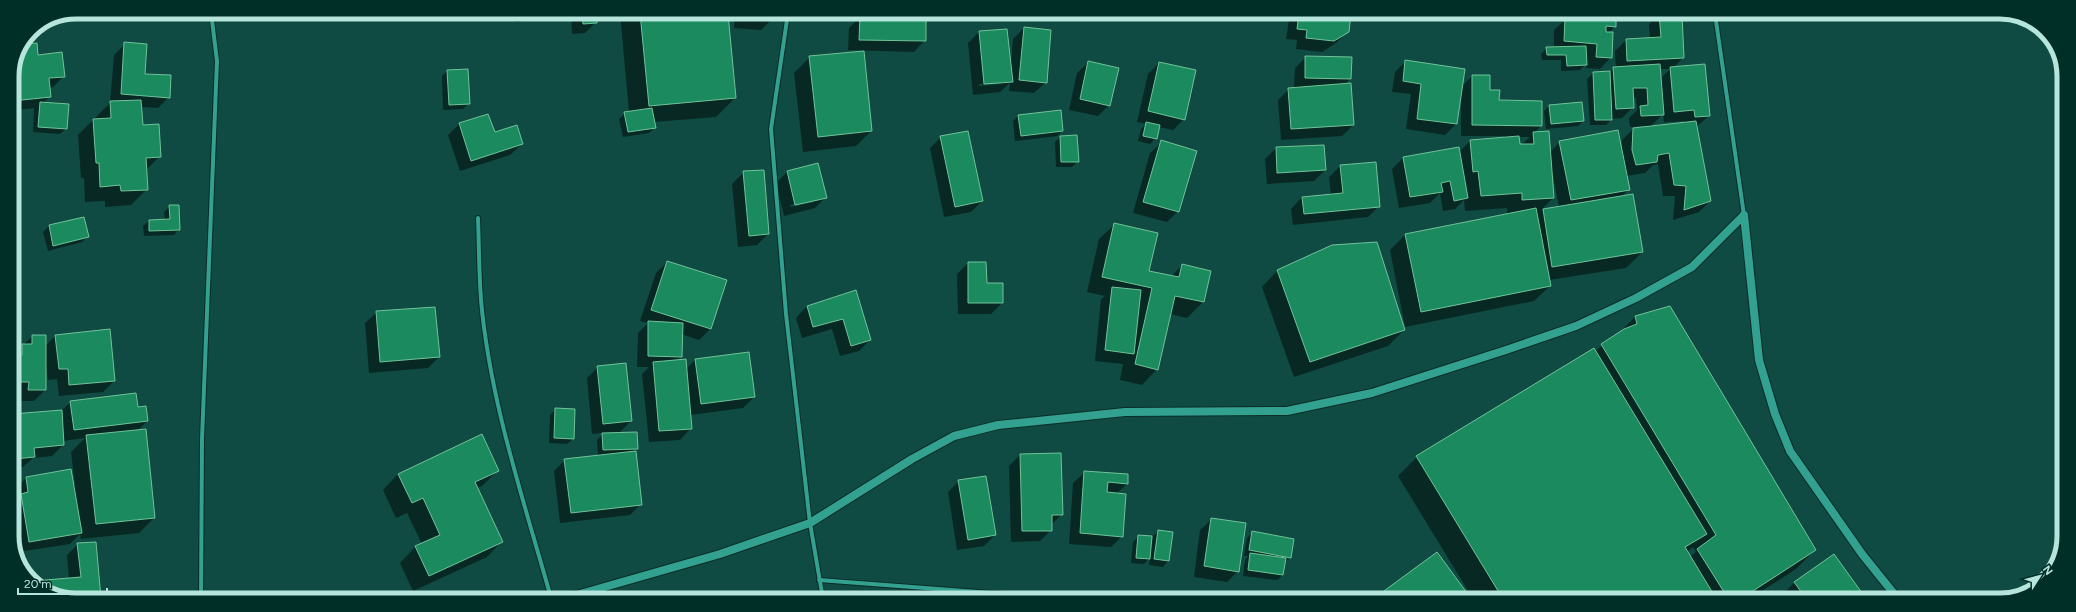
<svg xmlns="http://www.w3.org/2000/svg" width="2076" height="612" font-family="Figtree,sans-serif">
	<rect width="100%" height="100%" fill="#0f4b42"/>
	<path fill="#0007" fill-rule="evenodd" d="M514,13h46l-6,6 -39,3z
		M566,13h42l-3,3 -9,1v5l-11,11 -13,1 -1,-19h-5z
		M620,13h92l23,85 -19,19 -62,5 1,5 -6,6 -26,4 -4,-18 6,-6 4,-1z
		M735,13h37v6l-11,11 -27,-2z
		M1282,13h68l-2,18 -12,12 -14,9 -26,-3 1,-9 -11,-1 3,-19 -8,-4z
		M1571,14h44v12l-6,7 2,24 -11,12 -14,-1v-4l-6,6 -19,1v-11h-19l-1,-6 6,-6h7v-18l12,-11h4z
		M1659,14h22l2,44 -10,10 36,48 -13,11 14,74 -11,11 -26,8 2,-24h-12l-5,-32 -5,1 -8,8 -19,3 3,13 -7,7 20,56 -16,16 -77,12 1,6 -16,15 -129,26 -15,-77 15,-15 102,-20v-7l-42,3 -1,-11 -9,9 -12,2 -3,-18 -10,10 -31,5 -7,-39 12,-12 55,-5 11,-11 34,-3v-2h-43v-41l-5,29 -11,11 -39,-6 5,-35 -19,-2 3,-20 11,-11 55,26 11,-11 26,25 43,25 -7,7 16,19 10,-10 62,6v-8l11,-11 13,-2v-1l-16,1 -1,-9 8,-8 -1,-12h-4l1,9 -11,11 -10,1 -6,6h-16l-3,-46 6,-6 16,-1 7,-4 -1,-17 11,-11 24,-2 -1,-14zM1659,69h11l-10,10zM1663,114l1,8 20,-1v2l-34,4zM1518,137h12l-9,8h-2zM1552,176h1l6,31 -18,3 12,-12z
		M860,17l65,23 -11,12 -66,-2 1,-22z
		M1024,28l22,54 -12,11 -25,-2 1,-8 -10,9 -27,3 -5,-52 11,-11 32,33 2,-26zM1001,82v2l-22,2v-2z
		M125,44l19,31 25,22 -11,11 -17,-1 1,19 18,30 -14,14 1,19 -16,16 -26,2v-6l-20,1 -1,-24h-3l-3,-43 32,-32 4,-48z
		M863,51l8,80 -15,15 -53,6 -9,-79 16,-16z
		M37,56l27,20 -11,11 -4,1 1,8 -7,7 23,26 -6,5 -27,-2 1,-24 -16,2 1,9 -7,6v-49z
		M1306,57l44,22 -6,6 9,40 -11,11 -61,4 -3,-40 11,-11 5,-1 1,-20z
		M1089,62l20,43 -11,11 -29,-6 8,-37z
		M1159,63l25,56 -11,11 -14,-3 -3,11 -6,6 -12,-3 3,-12 5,-5 -9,-2 11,-48z
		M447,71l21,33 -5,5 -20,1 -1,-34z
		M1549,106l34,15 -5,5 -32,3 -2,-18z
		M488,115l6,18 28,11 -12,11 -50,16 -12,-36 11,-11z
		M1018,116l44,15 -5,5 -42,5 -2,-20z
		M941,137l41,64 -11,11 -27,5 -14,-69z
		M1060,137l18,24 -6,6h-16l-1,-25z
		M1162,142l16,69 -11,11 -34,-9 17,-60z
		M1276,148l49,22 -11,11 -47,3 -2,-25z
		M817,165l9,32 -11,11 -31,8 -8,-33 11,-11zM814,200v2l-23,5 -1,-2z
		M1340,166l39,40 -11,11 -75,8 -2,-16 11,-12 29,-2 -2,-18z
		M763,171l5,63 -11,11 -19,2 -6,-63 12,-12z
		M170,206l9,23 -5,6 -30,1 -1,-10 6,-5 16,-1 -1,-8z
		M83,218l4,19 -5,5 -34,9 -5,-19 6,-6z
		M1115,224l33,48 23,5 11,-12 28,7 -7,30 -16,16 -17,-4 -13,55 -15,16 -22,-5 3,-16 -28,-3 6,-62 4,-3 -18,-4 12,-53z
		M12,233l6,22 -6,6z
		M1332,246l72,84 -16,16 -94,31 -32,-90 15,-16z
		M667,262l43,67 -11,11 -18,-6v23l-4,4 9,8 9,-9 59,37 -11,11 -53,7 1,13 -11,12 -31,2 -7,-68 7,-7h-12l1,-34 10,-10 -8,-2 16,-48z
		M968,263l34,40 -11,11h-33l-1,-40z
		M855,292l15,48 -11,11 -19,5 -8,-27 -30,9 -6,-20 11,-12z
		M1670,307l145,243 -19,19 -48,31 -275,-1 -75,-123 19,-19 178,-106 21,-15 19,-19zM1693,547l3,5 -6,5 -3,-5z
		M377,312l62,45 -11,11 -59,5 -4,-50z
		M33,336l12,10 10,-10 59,45 -11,11 -44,4 -2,-17 -9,1 -2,-12h-1v22l-11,11h-16v-9h-6v-37z
		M598,367l33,54 -11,11h-8v2l25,15 -4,3 8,52 -11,11 -70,8 -6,-52 11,-11 33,-4 -1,-16 7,-7 -12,1 -5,-56z
		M71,402l67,6 9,13 -10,10 17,87 -15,15 -58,6 -1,-5 -10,10 -52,8 -6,-33v-16l5,-4 -2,-10 11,-11 45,-7 2,14h2l-4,-33 14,-14 -22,3v4l-11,11 -19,2 -10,9 -11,1v-53l49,-4z
		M556,409l17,30 -6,5 -18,-1 1,-28z
		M1020,455l42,59 -11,11v5l-11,11 -29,1 -2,-76z
		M498,470l-16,16 -5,2 25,53 -15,16 -74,34 -13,-28 15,-16 7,-3 -15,-31 -11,5 -13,-28 15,-16z
		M1085,472l42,12 -11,10 6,42 -11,11 -42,-3 4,-61z
		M959,481l36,54 -11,11 -27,4 -9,-58z
		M1212,519l26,52 -11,11 -33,-5 6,-47z
		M1159,531l13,2 -4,28 -5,6 -14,-2 1,-8 -6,7 -13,-1 2,-21 6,-6 13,7 1,-7z
		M1253,532l37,25 -6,6 -1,12 -6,5 -34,-4 2,-16 3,-4h-4l3,-18z
		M78,544l22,54h-40l-24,-16 33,-3 -2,-24z
		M1437,554l29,39 -7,6h-85z
		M1795,582l71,18h-85l-2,-2z"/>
	<path fill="#1b8a5e" stroke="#71c399" d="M582,13h15v10l-14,1z
		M640,13h73l1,2 14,-1 8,84 -87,8z
		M745,13h28v6l-28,-2z
		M1299,13h52l-2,19 -15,9 -28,-3 1,-8 -10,-1z
		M1580,14h36v13l-10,-1v6h7l-1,26 -16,-1 1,-13 -33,-3 1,-23 15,1z
		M1659,14h23l2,44 -57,3 -1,-22 35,-2z
		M860,16l66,2v23l-67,-1z
		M1024,27l27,3 -4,53 -28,-3z
		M1007,29l6,53 -29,2 -5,-53z
		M124,42l23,2 -2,30 26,1 -1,23 -49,-4z
		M37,43l1,12 24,-3 3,25 -16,1 2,19 -39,4v-25l13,-32z
		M1586,46l1,19 -20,1 -1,-11h-19l-1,-8z
		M864,51l8,80 -54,6 -9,-81z
		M1305,56l47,1 -1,22 -46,-1z
		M1405,60l60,9 -8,55 -40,-5 4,-35 -18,-3z
		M1088,61l31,7 -9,38 -30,-7z
		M1159,62l37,8 -11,50 -37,-9z
		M1660,64l4,51 -23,1 -1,-10 8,-1 -1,-17h-14l1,20 -18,1 -3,-42z
		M1705,64l5,52 -15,1 -1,-7 -20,2 -4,-45z
		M468,69l2,35 -21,1 -2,-35z
		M1610,71l2,49h-17l-2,-48z
		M1472,75h18v15h10l-1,10 43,1v25l-70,-1z
		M1351,83l3,42 -63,4 -3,-41z
		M141,100l2,25 16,-1 2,33 -15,1 2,32 -27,1 -1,-6 -20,2 -1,-24h-3l-3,-44 18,-1 -1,-17z
		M40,102l29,2 -2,25 -29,-2z
		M1582,102l2,19 -33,3 -2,-19z
		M12,108h7l1,12h-8z
		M652,108l4,20 -28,4 -4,-20z
		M1061,110l2,21 -42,5 -3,-21z
		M488,114l7,18 22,-7 6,19 -52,17 -12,-38z
		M1696,121l15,80 -27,9 2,-24 -12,-1 -5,-32 -11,2 -1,7 -21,3 -4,-15 1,-22z
		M1146,122l14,3 -3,14 -14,-3z
		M1618,130l12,60 -59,10 -12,-59z
		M968,131l15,70 -28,6 -15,-71z
		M1549,131l5,67 -32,2v-7l-41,3 -3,-25 -5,1 -3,-32 49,-4 1,8h14l-1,-12z
		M1077,135l2,27h-18l-1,-26z
		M1161,140l36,11 -18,61 -36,-10z
		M1324,145l2,25 -49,3 -1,-26z
		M1459,147l9,51 -14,3 -4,-20 -9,2 2,9 -33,5 -7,-40z
		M1376,162l4,45 -76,7 -2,-17 41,-4 -3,-28z
		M818,163l9,35 -32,7 -8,-34z
		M764,170l5,64 -20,2 -6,-65z
		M1633,194l10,58 -91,15 -9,-58z
		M169,205h10l1,25 -31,1v-11l21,-1z
		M1536,208l15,78 -130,26 -16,-78z
		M84,217l5,20 -36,9 -4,-21z
		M1114,223l44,10 -9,38 30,6 3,-13 29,7 -7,31 -29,-6 -17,74 -23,-6 17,-76 -50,-11z
		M12,229l7,26 -7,2z
		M1377,242l28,88 -95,32 -33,-92 55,-25z
		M667,261l60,19 -16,49 -60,-19z
		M968,262h18l1,21h16v20h-35z
		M1112,287l29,3 -7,64 -29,-4z
		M856,290l15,50 -20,6 -8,-27 -30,8 -6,-21z
		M1670,306l146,244 -77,50h-10l-32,-51 19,-14 -115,-191 23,-15 13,-5 -2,-8z
		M435,307l5,50 -60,5 -4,-51z
		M648,321l35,2 -1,34 -34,-1z
		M110,329l5,52 -46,4 -1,-16h-9l-4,-34z
		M32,335h14v55h-18l1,-8h-15v-27h8v-11h10z
		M1594,348l113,186 -22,13 32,53 -214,-1 -87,-143z
		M749,352l6,45 -54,7 -6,-45z
		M686,359l6,70 -33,2 -6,-69z
		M626,363l6,58 -29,3 -6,-58z
		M136,393l2,14 8,-1 2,15 -74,9 -4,-29z
		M555,408l20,1 -1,30 -20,-1z
		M62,410l2,35 -30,3 1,9 -21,2 -2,-45z
		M146,429l9,89 -59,6 -10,-89z
		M637,432l1,17 -35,1 -1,-17z
		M482,434l17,37 -24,11 28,60 -74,34 -14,-30 25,-11 -17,-37 -11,5 -14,-29z
		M636,451l6,54 -71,8 -7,-54z
		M1061,453l2,62h-11v16h-30l-2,-77z
		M71,469l11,64 -53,9 -8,-48 7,-2 -2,-15z
		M1084,471l44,3v10l-20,-2 -1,10 19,2 -3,43 -43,-4z
		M986,476l10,59 -28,5 -10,-60z
		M1211,518l35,5 -7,49 -35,-6z
		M1158,530l15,2 -4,29 -15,-2z
		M1252,531l42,8 -3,19 -42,-8z
		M1138,535l14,1 -2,23 -14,-1z
		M96,542l5,56h-41l-26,-17 47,-4 -4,-34z
		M1437,552l30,41 -9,6h-85z
		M1250,553l36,5 -3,17 -35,-5z
		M1834,554l33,46h-60l-13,-18z"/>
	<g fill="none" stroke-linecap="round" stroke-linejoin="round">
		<defs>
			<path id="street" d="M788,13l-17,116 15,185 24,209 13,76
				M1715,14l29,201
				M478,218c1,27 1,55 3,82 9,102 43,201 70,298
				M819,580l252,19
				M201,598l1,-159 15,-378 -6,-49"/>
			<path id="secondary" d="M1744,215l15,145 16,54 15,37 72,103 37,46
				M566,598l154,-44 90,-31 102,-64 42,-23 44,-11 127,-13 162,-1 85,-18 134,-43 70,-24 60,-28 56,-31 52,-52"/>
		</defs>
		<use href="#street" stroke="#0b2d28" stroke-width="6"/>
		<use href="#secondary" stroke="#0b2d28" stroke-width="10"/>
		<use href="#street" stroke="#33a190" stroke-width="4"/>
		<use href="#secondary" stroke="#33a190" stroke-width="8"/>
	</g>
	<path d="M0 0H2076V612H0ZM76 19H2000A57 57 0 0 1 2057 76V536A57 57 0 0 1 2000 593H76A57 57 0 0 1 19 536V76A57 57 0 0 1 76 19Z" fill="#002f28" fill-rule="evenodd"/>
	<path fill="none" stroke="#b6e5db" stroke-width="5" d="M76 19H2000A57 57 0 0 1 2057 76V536A57 57 0 0 1 2000 593H76A57 57 0 0 1 19 536V76A57 57 0 0 1 76 19Z"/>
	<g transform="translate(2040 576) rotate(54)" stroke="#002f28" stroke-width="3" paint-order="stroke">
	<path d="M0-3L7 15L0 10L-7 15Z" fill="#b6e5db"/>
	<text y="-6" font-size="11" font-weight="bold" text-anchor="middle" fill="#b6e5db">N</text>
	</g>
	<path d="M18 588v6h89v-6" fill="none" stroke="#b6e5db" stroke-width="2"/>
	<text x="24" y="588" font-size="12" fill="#b6e5db" stroke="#002f28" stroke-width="3" paint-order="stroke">20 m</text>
</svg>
